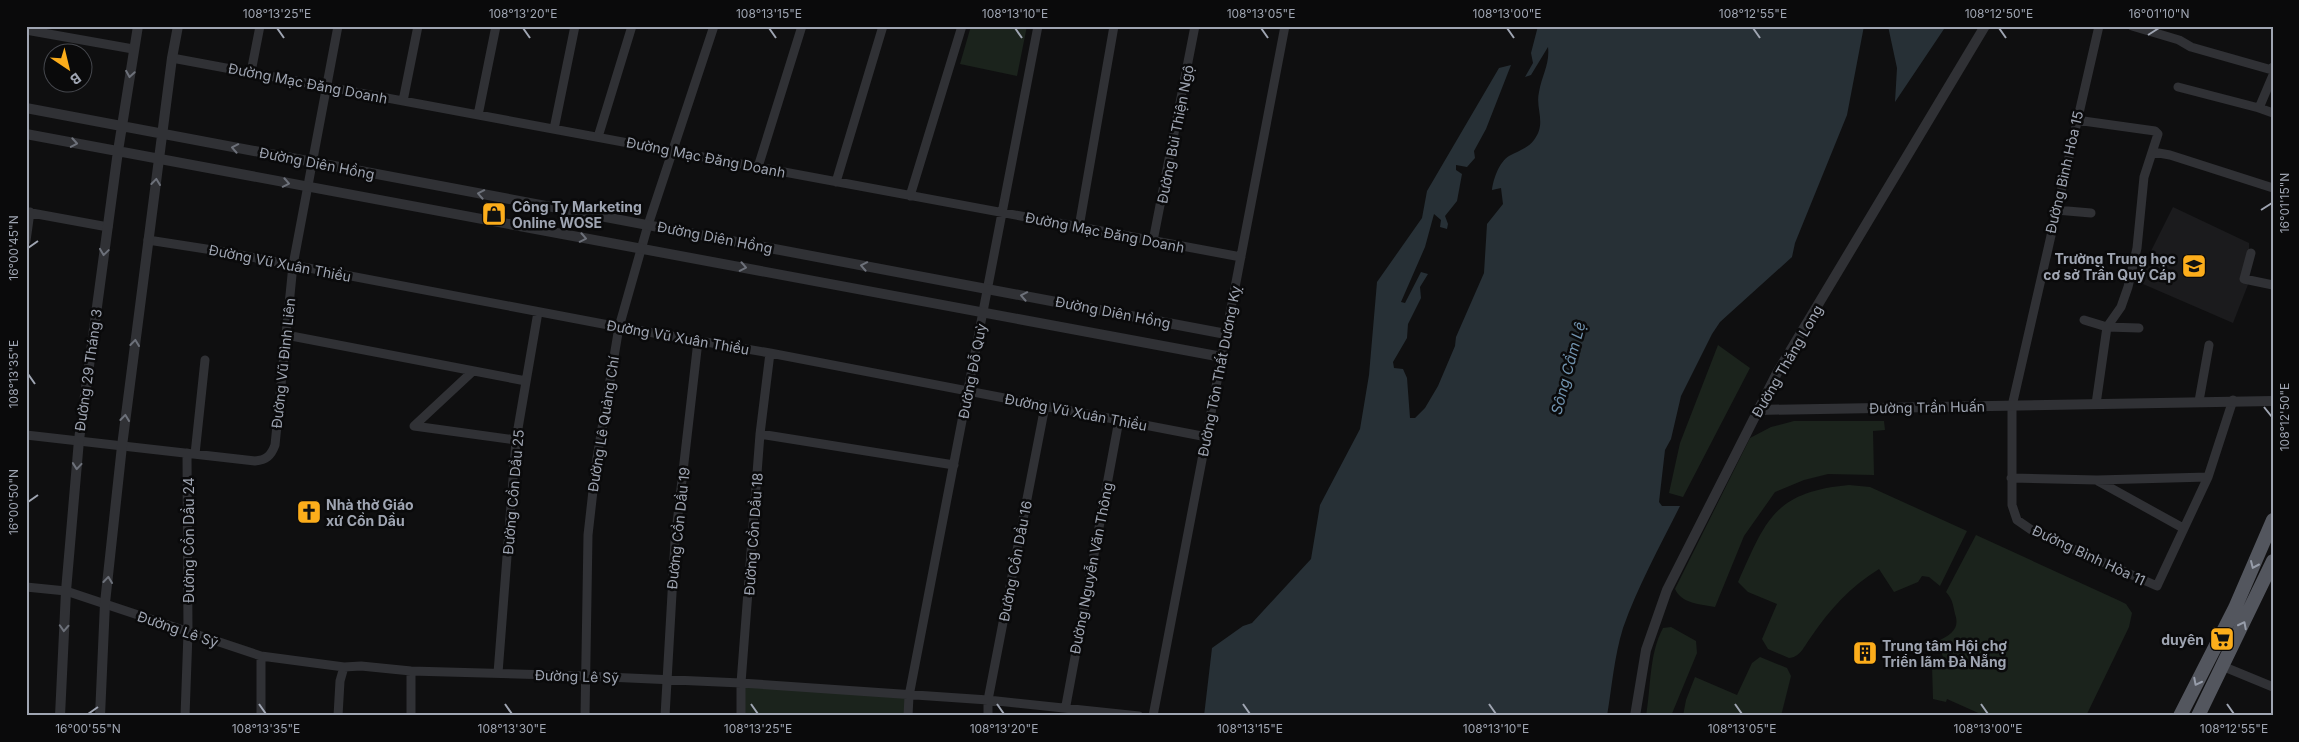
<svg xmlns="http://www.w3.org/2000/svg" width="2299" height="742" font-family="Inter,sans-serif">
	<rect width="100%" height="100%" fill="#0f0f10"/>
	<path fill="#1b1b1d" d="M2173,207l76,36v39l-16,41 -97,-42z"/>
	<path fill="#1b231c" d="M971,26h56l-10,50 -57,-12z
		M1718,345l32,23 -67,129 -14,-4 11,-50z
		M1794,421h90l1,9 -12,1 1,44 -46,-1 -24,6 -29,12 -31,44 -29,71c-15,-3 -33,-3 -40,-18l75,-151 21,-11z
		M1849,485l21,2 97,44 -27,55 -11,-9 -7,-1 -4,6 -24,10 -15,-23c-29,18 -49,40 -68,68 -7,9 -10,20 -22,21l-21,-9 -6,-10 15,-35 -29,-12 -10,-10c28,-62 36,-90 111,-97z
		M1976,535l144,66 6,3 6,9 -3,14 -43,89h-101l-38,-17 -1,3 -13,-3 -1,-34 11,-8 -5,-16c14,-7 22,-13 17,-27 -2,-9 -2,-14 -9,-22z
		M1671,627l25,14 1,12 -26,63h-25c5,-29 3,-62 17,-88z
		M1760,657l27,11 4,8 -10,40h-98l3,-16 9,-23 42,18 15,-32z
		M741,683l168,13 -1,20h-167z"/>
	<path fill="#273036" d="M1538,26h326l-17,89 -52,128 -3,14 -72,65 -8,12 -31,62 -10,43 -6,11 -6,52 3,4h18c-20,40 -42,80 -57,122 -9,29 -11,59 -16,88h-403l8,-68 31,-22 9,-3 59,-64 9,-54 40,-76 9,-54 8,-93 45,-64 5,-27 72,-123 12,-3 -25,64 -12,22 1,7 -8,9 -11,-2v5l6,4 -5,27 -12,15 3,8 -1,5 -7,-2 1,-7 -7,-6 -9,33 -24,55 4,1 16,-31 7,2 -8,13 1,11 -13,26 -1,14 -14,24 1,6 9,1 4,9 3,40h5l10,-10 13,-22 17,-40 1,-9 28,-64 3,-49 16,-20 -2,-16 -9,2c1,-10 7,-28 17,-34 9,-5 18,-7 25,-16 13,-17 1,-31 5,-48 3,-17 11,-28 9,-45l-17,28 -6,2 8,-14 -2,-10z
		M1888,26h58l-51,76 2,-34z"/>
	<g fill="none" stroke-linecap="round" stroke-linejoin="round">
		<path stroke="#303135" stroke-width="9" d="M2099,26l-87,380v99l5,15 16,11 124,55 51,-109 25,-77
			M2132,26l47,14 12,7 81,23
			M26,30l107,19
			M172,58l1069,199
			M2273,67v8l-14,33 14,5
			M251,72l9,-46
			M2178,87l81,21
			M403,101l15,-75
			M478,115l18,-89
			M2076,120l79,11 3,3 -14,43 -7,71 -9,39 -7,20 -14,20 32,1
			M554,129l21,-103
			M598,137l34,-111
			M2153,152l17,3 103,33
			M758,167l44,-141
			M836,182l47,-156
			M910,196l52,-170
			M2056,210l35,3
			M26,212l82,15
			M1079,227l35,-201
			M148,240l71,11 400,76 151,26 437,84
			M26,241l4,-29
			M1153,241l42,-215
			M2251,253l-7,26 29,6
			M2084,320l23,7 -11,77
			M286,335l240,46
			M472,372l-58,54 102,14
			M2199,401l10,-56
			M760,434l194,31
			M26,435l229,26c11,-1 16,-5 20,-16l18,-180 45,-239
			M195,454l10,-94
			M2011,478l86,2 111,-3
			M2098,481l85,47
			M26,587l40,4 195,65 83,11 17,-1 50,5 174,5 156,7 247,17 151,16
			M261,656v60
			M2222,666l51,21
			M498,673l18,-233 22,-128
			M185,716l3,-83 -1,-180
			M338,716l2,-35 4,-14
			M411,716v-45
			M585,716l3,-181 8,-71 23,-137 29,-102 66,-199
			M665,716l10,-175 23,-200
			M741,716v-33l19,-249 10,-81
			M908,716l1,-20 129,-670
			M988,716v-16l57,-294
			M1064,716l55,-296
			M1153,716l132,-690"/>
		<path stroke="#303135" stroke-width="10" d="M26,108l1200,226
			M26,134l1196,223
			M1758,410l515,-9
			M60,716l6,-125 13,-151 39,-289 20,-125
			M100,716l5,-113 17,-157 50,-388 6,-32
			M1635,716l11,-66 21,-60 110,-217 208,-347"/>
		<path stroke="#53565e" stroke-width="14" d="M2180,716l55,-108 38,-88
			M2198,716l75,-155"/>
	</g>
	<defs><path id="oneway-chevron" d="M-2-3.5L2.5 0L-2 3.5" fill="none" stroke-width="1.6" stroke-linecap="round" stroke-linejoin="round" transform="scale(1.25)"/></defs>
	<g stroke="#6d717a">
		<use href="#oneway-chevron" transform="translate(130 74) rotate(99)"/>
		<use href="#oneway-chevron" transform="translate(74 143) rotate(10)"/>
		<use href="#oneway-chevron" transform="translate(235 148) rotate(-169)"/>
		<use href="#oneway-chevron" transform="translate(156 182) rotate(-83)"/>
		<use href="#oneway-chevron" transform="translate(286 183) rotate(11)"/>
		<use href="#oneway-chevron" transform="translate(481 194) rotate(-169)"/>
		<use href="#oneway-chevron" transform="translate(583 238) rotate(11)"/>
		<use href="#oneway-chevron" transform="translate(104 252) rotate(98)"/>
		<use href="#oneway-chevron" transform="translate(864 266) rotate(-169)"/>
		<use href="#oneway-chevron" transform="translate(743 267) rotate(11)"/>
		<use href="#oneway-chevron" transform="translate(1024 296) rotate(-169)"/>
		<use href="#oneway-chevron" transform="translate(135 343) rotate(-83)"/>
		<use href="#oneway-chevron" transform="translate(125 418) rotate(-83)"/>
		<use href="#oneway-chevron" transform="translate(77 466) rotate(95)"/>
		<use href="#oneway-chevron" transform="translate(108 580) rotate(-84)"/>
		<use href="#oneway-chevron" transform="translate(64 628) rotate(93)"/>
	</g>
	<g stroke="#979daa">
		<use href="#oneway-chevron" transform="translate(2254 565) rotate(114)"/>
		<use href="#oneway-chevron" transform="translate(2243 625) rotate(-63)"/>
		<use href="#oneway-chevron" transform="translate(2197 682) rotate(117)"/>
	</g>
	<path fill="none" stroke="#9fa5b2" stroke-width="2" d="M277,28l7,10M523,28l7,10M769,28l7,10M1015,28l7,10M1261,28l7,10M1507,28l7,10M1753,28l7,10M1999,28l7,10M2148,35l11,-7M2261,210l11,-7M28,248l10,-7M28,374l7,10M2264,407l8,10M28,502l10,-7M259,704l7,10M505,704l7,10M751,704l7,10M997,704l7,10M1243,704l7,10M1489,704l7,10M1735,704l7,10M1981,704l7,10M2227,704l7,10M88,714l10,-7"/>
	<defs>
		<symbol id="shop-square" viewBox="-11 -11 22 22"><rect x="-9" y="-9" width="18" height="18" rx="4" fill="#fcad1b" stroke="#0a0a0b"/><path d="M-5-2.5h2.3a2.7 3.5 0 0 1 5.4 0H5L5.5 6h-11ZM-1.5-2.5h3a1.5 2.3 0 0 0-3 0Z" fill="#111"/></symbol>
		<symbol id="school-square" viewBox="-11 -11 22 22"><rect x="-9" y="-9" width="18" height="18" rx="4" fill="#fcad1b" stroke="#0a0a0b"/><path d="M0-5L7-2L0 1L-7-2ZM-4 1L0 2.5L4 1V4Q0 6-4 4Z" fill="#111"/></symbol>
		<symbol id="church-square" viewBox="-11 -11 22 22"><rect x="-9" y="-9" width="18" height="18" rx="4" fill="#fcad1b" stroke="#0a0a0b"/><path d="M-1.2-6h2.4v3.5h3.3v2.4h-3.3V6h-2.4V-.1h-3.3v-2.4h3.3Z" fill="#111"/></symbol>
		<symbol id="supermarket-square" viewBox="-11 -11 22 22"><rect x="-9" y="-9" width="18" height="18" rx="4" fill="#fcad1b" stroke="#0a0a0b"/><path d="M-6-5.5h2.5l.6 2H6L4.5 2H-2.5L-4.4-4H-6ZM-1.5 3.2a1.3 1.3 0 1 0 .1 0ZM3 3.2a1.3 1.3 0 1 0 .1 0Z" fill="#111"/></symbol>
		<symbol id="building-square" viewBox="-11 -11 22 22"><rect x="-9" y="-9" width="18" height="18" rx="4" fill="#fcad1b" stroke="#0a0a0b"/><path d="M-4-6H4V6H1V3H-1V6H-4ZM-2.5-4.3h1.7v1.8h-1.7ZM.8-4.3h1.7v1.8H.8ZM-2.5-1h1.7V.8h-1.7ZM.8-1h1.7V.8H.8Z" fill="#111"/></symbol>
	</defs>
	<g fill-rule="evenodd">
		<use href="#shop-square" x="480" y="200" width="28" height="28"/>
		<use href="#school-square" x="2180" y="252" width="28" height="28"/>
		<use href="#church-square" x="295" y="498" width="28" height="28"/>
		<use href="#supermarket-square" x="2208" y="625" width="28" height="28"/>
		<use href="#building-square" x="1851" y="639" width="28" height="28"/>
	</g>
	<g text-anchor="middle" dominant-baseline="central" stroke-width="5" stroke-linejoin="round" paint-order="stroke">
		<g font-size="14" fill="#9fa5b2" stroke="#0a0a0b">
			<text transform="translate(308 83) rotate(11)">Đường Mạc Đăng Doanh</text>
			<text transform="translate(1175 134) rotate(-79)">Đường Bùi Thiện Ngộ</text>
			<text transform="translate(706 157) rotate(11)">Đường Mạc Đăng Doanh</text>
			<text transform="translate(317 163) rotate(11)">Đường Diên Hồng</text>
			<text transform="translate(2064 172) rotate(-77)">Đường Bình Hòa 15</text>
			<text transform="translate(1105 232) rotate(11)">Đường Mạc Đăng Doanh</text>
			<text transform="translate(715 237) rotate(11)">Đường Diên Hồng</text>
			<text transform="translate(280 263) rotate(11)">Đường Vũ Xuân Thiều</text>
			<text transform="translate(1113 312) rotate(11)">Đường Diên Hồng</text>
			<text transform="translate(678 337) rotate(10)">Đường Vũ Xuân Thiều</text>
			<text transform="translate(1787 361) rotate(-60)">Đường Thăng Long</text>
			<text transform="translate(283 363) rotate(-84)">Đường Vũ Đình Liên</text>
			<text transform="translate(88 370) rotate(-82)">Đường 29 Tháng 3</text>
			<text transform="translate(972 371) rotate(-79)">Đường Đỗ Quỳ</text>
			<text transform="translate(1219 371) rotate(-79)">Đường Tôn Thất Dương Kỵ</text>
			<text transform="translate(1927 407) rotate(-1)">Đường Trần Huấn</text>
			<text transform="translate(1076 412) rotate(11)">Đường Vũ Xuân Thiều</text>
			<text transform="translate(603 424) rotate(-81)">Đường Lê Quảng Chí</text>
			<text transform="translate(513 492) rotate(-85)">Đường Cồn Dầu 25</text>
			<text transform="translate(678 528) rotate(-84)">Đường Cồn Dầu 19</text>
			<text transform="translate(753 534) rotate(-86)">Đường Cồn Dầu 18</text>
			<text transform="translate(188 540) rotate(-90)">Đường Cồn Dầu 24</text>
			<text transform="translate(2089 555) rotate(25)">Đường Bình Hòa 11</text>
			<text transform="translate(1015 561) rotate(-79)">Đường Cồn Dầu 16</text>
			<text transform="translate(1091 568) rotate(-79)">Đường Nguyễn Văn Thông</text>
			<text transform="translate(178 629) rotate(19)">Đường Lê Sỹ</text>
			<text transform="translate(577 676) rotate(2)">Đường Lê Sỹ</text>
		</g>
		<g font-size="14" font-weight="bold" fill="#9fa5b2" stroke="#0a0a0b" text-anchor="start">
			<text x="512" y="206">Công Ty Marketing<tspan x="512" dy="16">Online WOSE</tspan></text>
			<text x="2176" y="258" text-anchor="end">Trường Trung học<tspan x="2176" dy="16">cơ sở Trần Quý Cáp</tspan></text>
			<text x="326" y="504">Nhà thờ Giáo<tspan x="326" dy="16">xứ Cồn Dầu</tspan></text>
			<text x="2204" y="639" text-anchor="end">duyên</text>
			<text x="1882" y="645">Trung tâm Hội chợ<tspan x="1882" dy="16">Triển lãm Đà Nẵng</tspan></text>
		</g>
		<g font-size="15" font-style="italic" fill="#7294b0" stroke="#0a0a0b">
			<text transform="translate(1568 368) rotate(-75)">Sông Cẩm Lệ</text>
		</g>
	</g>
	<rect width="2299" height="742" fill="none" stroke="#0a0a0b" stroke-width="55"/>
	<g transform="translate(68 68) rotate(145)"><circle r="24" fill="#0a0a0b" stroke="#46484e"/>
	<path d="M0-4L9 19L0 12L-9 19Z" fill="#fcad1b"/>
	<text y="-8" font-size="14" font-weight="bold" text-anchor="middle" fill="#9fa5b2">B</text>
	</g>
	<rect x="28" y="28" width="2244" height="686" fill="none" stroke="#9fa5b2" stroke-width="2"/>
	<g font-size="12" text-anchor="middle" fill="#9fa5b2">
		<text x="277" y="18">108°13'25"E</text>
		<text x="523" y="18">108°13'20"E</text>
		<text x="769" y="18">108°13'15"E</text>
		<text x="1015" y="18">108°13'10"E</text>
		<text x="1261" y="18">108°13'05"E</text>
		<text x="1507" y="18">108°13'00"E</text>
		<text x="1753" y="18">108°12'55"E</text>
		<text x="1999" y="18">108°12'50"E</text>
		<text x="2159" y="18">16°01'10"N</text>
		<text transform="translate(2285 203) rotate(-90)" y="4">16°01'15"N</text>
		<text transform="translate(14 248) rotate(-90)" y="4">16°00'45"N</text>
		<text transform="translate(14 374) rotate(-90)" y="4">108°13'35"E</text>
		<text transform="translate(2285 417) rotate(-90)" y="4">108°12'50"E</text>
		<text transform="translate(14 502) rotate(-90)" y="4">16°00'50"N</text>
		<text x="88" y="733">16°00'55"N</text>
		<text x="266" y="733">108°13'35"E</text>
		<text x="512" y="733">108°13'30"E</text>
		<text x="758" y="733">108°13'25"E</text>
		<text x="1004" y="733">108°13'20"E</text>
		<text x="1250" y="733">108°13'15"E</text>
		<text x="1496" y="733">108°13'10"E</text>
		<text x="1742" y="733">108°13'05"E</text>
		<text x="1988" y="733">108°13'00"E</text>
		<text x="2234" y="733">108°12'55"E</text>
	</g>
</svg>
